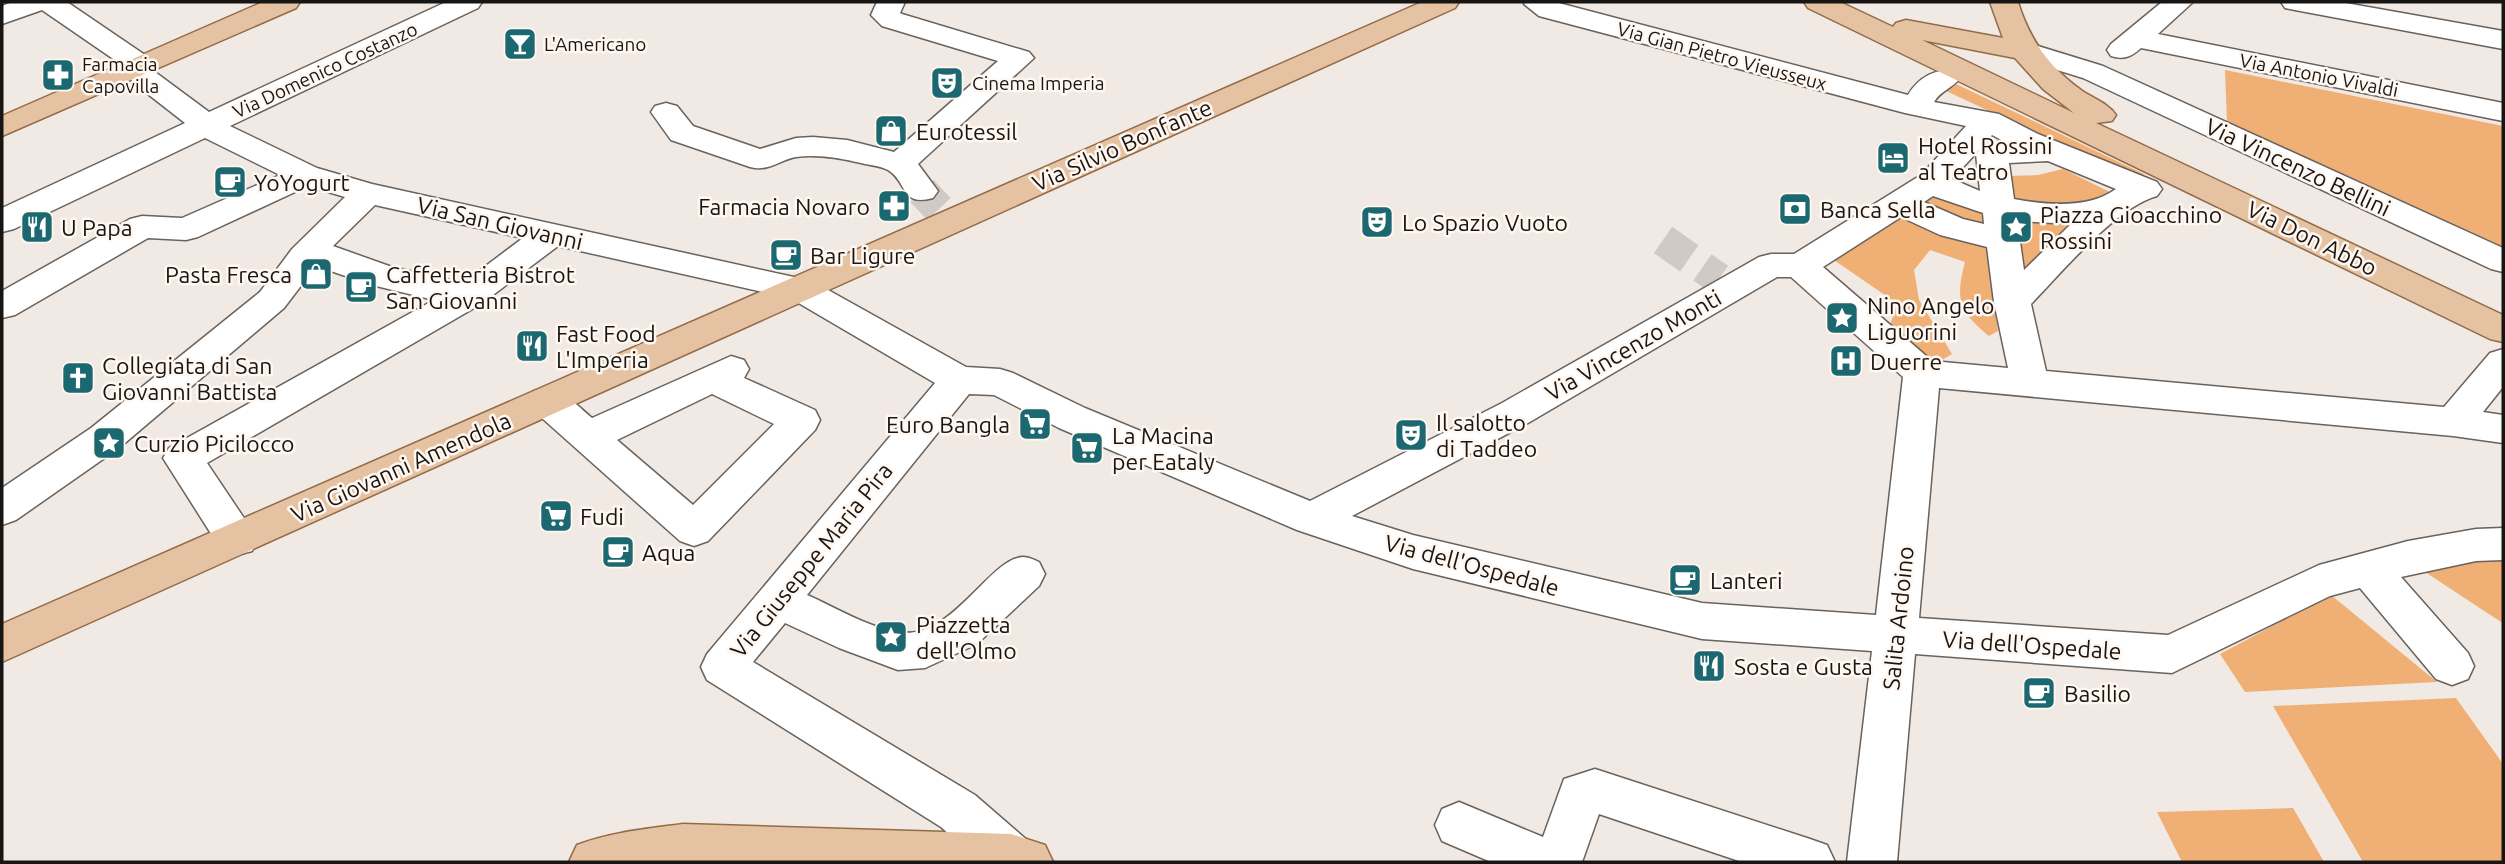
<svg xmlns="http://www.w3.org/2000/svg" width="2505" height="864" font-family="Ubuntu,sans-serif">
	<rect width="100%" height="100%" fill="#f1e9e3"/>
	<path fill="#efaf75" d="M2225,70l278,56v124l-276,-128z
		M1954,83l190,91 -7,6 -193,-90z
		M2063,169l47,23 -29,12 -69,1 -4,-29 30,-1z
		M1933,190l53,19v22l-73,-28z
		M1899,212l87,30 12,89 -9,5c-30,-25 -34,-36 -24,-74l-35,-12 -16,20 5,30 33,54 -15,9 -48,-36 9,-23 -70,-48z
		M2015,215l52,3 8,13 -56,54z
		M2503,559v62l-2,1 -82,-54z
		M2331,595l106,87 -192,10 -25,-38z
		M2456,698l47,66v98h-140l-90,-156z
		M2293,808l31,54h-142l-25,-50z"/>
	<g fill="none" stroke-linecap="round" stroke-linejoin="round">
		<path stroke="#d0c9c4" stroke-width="32" stroke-dasharray="32 16" stroke-linecap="butt" d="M922,191l17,18
			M1663,240l56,39"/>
		<defs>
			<path id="minor" d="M12,2h55l78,53 5,6 -5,6 -10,3 -10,-3 -83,-57 -40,14v-18z
				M446,2h36l-4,6 -248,118 87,42 55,16 440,97 154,86 34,2 13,4 72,35 225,93 192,-98 257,-146 12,-3h23l127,-79 45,-49 -61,-13 -366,-97 -15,-12 2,-2h29l353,93c10,-17 28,-28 47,-23l5,6c-7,10 -20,13 -26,24l65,12 39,20 119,48 5,7 -5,7c-41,11 -95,76 -126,108l15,67 398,36 46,-54 13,-4v38l-20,25 20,3v28l-50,-7 -514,-48 -20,230 249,17 151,-70 89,-24 68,-12 27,-1v32l-27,1 -75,16 67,76 6,13 -6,13 -16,6 -16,-6 -76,-91 -30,8 -158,77 -257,-19 -18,208h-50l25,-211 -170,-12 -289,-70 -116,-39 -238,-102 -65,-33 -25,-1 -162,201c28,12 60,32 90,37 55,10 92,-74 126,-75 5,0 12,3 16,5l6,12 -6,12 -62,58 -52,24 -27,2 -59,-22 -54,-25 -32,39 222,133 53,46 8,16 -3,5h-52l-40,-35 -234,-147 -6,-13 6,-13 228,-271 -145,-85 -232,-52 -77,58 -274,159 51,76 -6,12 -15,4 -15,-4 -59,-93 6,-10 265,-148 -62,-15 -56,-19 -32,42 -165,140 -103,72 -14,5v-37l89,-60 169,-136 32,-43 53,-52 -37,-11 -110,51 -12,3 -38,-2 -133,77 -13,3v-27l128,-72 12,-3 40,2 98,-43 -75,-37 -191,91 -12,3v-24l183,-85 -50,-39 -5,-6 5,-6 10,-3 10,3 54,40zM1992,135l17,9 -28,3zM1980,149l-4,5 4,37 -28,-12zM2048,161l68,28c-27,20 -70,16 -102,10l-5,-36zM1933,196l50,17 1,11 -21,-5 -39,-17zM375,205l148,33 -60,45 -71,-16 -59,-21zM1901,217l39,18 47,12 7,55 14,66 -76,-7 -109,-94zM2017,221l54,3 -47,46zM1777,277h14l112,100 -27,238 -174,-12 -289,-68 -61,-19 176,-93z
				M877,2h28l-5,11 2,1 127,38 5,6 -116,106 20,27 -5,7c-33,9 -25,-16 -45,-28 -7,-4 -19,-5 -27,-7 -21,-5 -43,-9 -65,-6 -17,3 -27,15 -46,10l-79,-27 -20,-28 4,-6 11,-3 11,3 16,20 67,23 36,-11 17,-1 34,3 47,12 104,-91 -116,-35 -11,-11z
				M2162,2h31l-35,32 345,69v18l-362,-73c-10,9 -17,12 -30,8l-4,-6 4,-6z
				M2281,2h59l163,29v18l-208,-39 -10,-2z
				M2025,42l78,24 400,182v24l-12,-3 -408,-191 -68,-21 -4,-6 4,-6z
				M731,356l13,4 5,9 -5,9 71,32 5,10 -5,10 -107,111 -14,5 -14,-5 -146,-130 -6,-10 6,-10c25,-7 39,11 58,27zM712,394l62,30 -81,81 -76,-65z
				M1595,769l215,70 17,6 8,17h-93l-143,-48 -17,48h-91l-49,-21 -7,-16 7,-16 17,-7 84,35 21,-58z"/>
			<path id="major" d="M263,2h37l-4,6 -294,128v-20z
				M1422,2h37l-4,6 -1453,654v-38z
				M1804,2h36l53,25 3,-4 10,-3 97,18 -13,-36h28c11,37 31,65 63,88 11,8 27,13 35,25l-4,6 -16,2 407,192v27l-13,-3 -682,-331zM1922,40l93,18 28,31 31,24z
				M683,824l328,10 34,11 8,17h-484l8,-17c34,-13 69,-16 106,-21z"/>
		</defs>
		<use href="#minor" stroke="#69625d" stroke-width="3"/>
		<use href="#major" stroke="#926b48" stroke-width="3"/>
		<use href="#minor" fill="#fff" fill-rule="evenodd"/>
		<use href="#major" fill="#e5c2a2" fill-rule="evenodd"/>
	</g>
	<defs>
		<symbol id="bar-square" viewBox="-11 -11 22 22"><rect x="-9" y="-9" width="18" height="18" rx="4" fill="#1c6870" stroke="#fff7f0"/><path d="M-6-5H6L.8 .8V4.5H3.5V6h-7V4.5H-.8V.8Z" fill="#fff"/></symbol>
		<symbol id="pharmacy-square" viewBox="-11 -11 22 22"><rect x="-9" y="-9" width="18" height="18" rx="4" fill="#1c6870" stroke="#fff7f0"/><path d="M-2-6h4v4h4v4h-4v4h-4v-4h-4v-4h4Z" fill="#fff"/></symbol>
		<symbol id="theatre-square" viewBox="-11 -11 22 22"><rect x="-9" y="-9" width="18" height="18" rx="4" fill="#1c6870" stroke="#fff7f0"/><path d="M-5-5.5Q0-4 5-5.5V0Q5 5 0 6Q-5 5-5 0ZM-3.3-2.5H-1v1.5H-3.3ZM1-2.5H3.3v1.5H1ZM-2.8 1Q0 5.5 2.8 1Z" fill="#fff"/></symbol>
		<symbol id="shop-square" viewBox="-11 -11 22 22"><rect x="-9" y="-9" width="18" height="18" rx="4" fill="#1c6870" stroke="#fff7f0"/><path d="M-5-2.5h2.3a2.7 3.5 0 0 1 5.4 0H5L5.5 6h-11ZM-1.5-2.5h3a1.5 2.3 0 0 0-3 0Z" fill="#fff"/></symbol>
		<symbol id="hotel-square" viewBox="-11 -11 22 22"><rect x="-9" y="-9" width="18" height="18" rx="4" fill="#1c6870" stroke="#fff7f0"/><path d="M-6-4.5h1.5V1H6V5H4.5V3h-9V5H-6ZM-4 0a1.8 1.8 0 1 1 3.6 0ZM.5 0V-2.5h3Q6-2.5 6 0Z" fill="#fff"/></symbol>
		<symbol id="cafe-square" viewBox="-11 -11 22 22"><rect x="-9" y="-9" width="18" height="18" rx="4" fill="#1c6870" stroke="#fff7f0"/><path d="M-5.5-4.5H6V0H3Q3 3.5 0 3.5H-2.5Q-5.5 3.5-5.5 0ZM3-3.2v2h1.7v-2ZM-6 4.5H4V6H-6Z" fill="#fff"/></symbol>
		<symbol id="bank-square" viewBox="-11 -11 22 22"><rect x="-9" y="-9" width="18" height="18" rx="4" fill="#1c6870" stroke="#fff7f0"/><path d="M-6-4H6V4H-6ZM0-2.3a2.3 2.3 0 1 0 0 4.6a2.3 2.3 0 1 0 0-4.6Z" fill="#fff"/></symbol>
		<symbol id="restaurant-square" viewBox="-11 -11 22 22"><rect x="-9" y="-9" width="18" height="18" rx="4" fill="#1c6870" stroke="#fff7f0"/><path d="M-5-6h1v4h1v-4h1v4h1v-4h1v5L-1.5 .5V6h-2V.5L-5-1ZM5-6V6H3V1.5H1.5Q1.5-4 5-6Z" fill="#fff"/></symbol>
		<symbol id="sight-square" viewBox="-11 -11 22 22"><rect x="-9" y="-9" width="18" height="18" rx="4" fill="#1c6870" stroke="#fff7f0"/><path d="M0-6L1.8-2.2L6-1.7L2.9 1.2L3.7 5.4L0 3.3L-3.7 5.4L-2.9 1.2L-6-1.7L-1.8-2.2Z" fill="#fff"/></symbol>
		<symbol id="hospital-square" viewBox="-11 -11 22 22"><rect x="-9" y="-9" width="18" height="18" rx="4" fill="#1c6870" stroke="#fff7f0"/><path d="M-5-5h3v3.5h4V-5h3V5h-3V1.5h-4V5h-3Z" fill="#fff"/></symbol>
		<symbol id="church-square" viewBox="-11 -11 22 22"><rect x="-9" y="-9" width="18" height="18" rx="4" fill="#1c6870" stroke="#fff7f0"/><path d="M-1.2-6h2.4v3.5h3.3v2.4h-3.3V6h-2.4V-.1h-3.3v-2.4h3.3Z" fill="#fff"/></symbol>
		<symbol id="supermarket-square" viewBox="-11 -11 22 22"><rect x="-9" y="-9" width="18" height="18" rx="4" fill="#1c6870" stroke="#fff7f0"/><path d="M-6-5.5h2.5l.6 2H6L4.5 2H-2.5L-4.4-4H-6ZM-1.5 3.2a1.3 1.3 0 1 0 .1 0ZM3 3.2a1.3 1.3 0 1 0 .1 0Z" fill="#fff"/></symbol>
	</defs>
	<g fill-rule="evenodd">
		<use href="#bar-square" x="501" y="25" width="38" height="38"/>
		<use href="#pharmacy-square" x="39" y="56" width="38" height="38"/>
		<use href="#theatre-square" x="928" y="64" width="38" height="38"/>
		<use href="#shop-square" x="872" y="112" width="38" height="38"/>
		<use href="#hotel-square" x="1874" y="139" width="38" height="38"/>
		<use href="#cafe-square" x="211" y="163" width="38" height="38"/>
		<use href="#pharmacy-square" x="875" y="187" width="38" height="38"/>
		<use href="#bank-square" x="1776" y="190" width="38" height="38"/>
		<use href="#theatre-square" x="1358" y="203" width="38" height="38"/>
		<use href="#restaurant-square" x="18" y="208" width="38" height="38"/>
		<use href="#sight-square" x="1997" y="208" width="38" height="38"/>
		<use href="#cafe-square" x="767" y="236" width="38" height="38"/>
		<use href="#shop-square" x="297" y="255" width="38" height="38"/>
		<use href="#cafe-square" x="342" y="268" width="38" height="38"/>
		<use href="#sight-square" x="1823" y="299" width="38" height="38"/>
		<use href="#restaurant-square" x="513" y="327" width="38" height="38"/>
		<use href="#hospital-square" x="1827" y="342" width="38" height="38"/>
		<use href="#church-square" x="59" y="359" width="38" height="38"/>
		<use href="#supermarket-square" x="1016" y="405" width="38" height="38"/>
		<use href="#theatre-square" x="1392" y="416" width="38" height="38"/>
		<use href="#sight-square" x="90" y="424" width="38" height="38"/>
		<use href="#supermarket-square" x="1068" y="429" width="38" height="38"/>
		<use href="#supermarket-square" x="537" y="497" width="38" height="38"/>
		<use href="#cafe-square" x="599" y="533" width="38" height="38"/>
		<use href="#cafe-square" x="1666" y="561" width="38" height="38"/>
		<use href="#sight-square" x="872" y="618" width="38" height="38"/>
		<use href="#restaurant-square" x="1690" y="647" width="38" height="38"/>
		<use href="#cafe-square" x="2020" y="674" width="38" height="38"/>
	</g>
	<g text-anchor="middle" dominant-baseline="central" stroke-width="5" stroke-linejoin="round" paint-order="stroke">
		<g font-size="19" fill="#181614" stroke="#fff7f0" text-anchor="start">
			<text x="544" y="44">L'Americano</text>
			<text x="82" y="64">Farmacia<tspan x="82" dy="22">Capovilla</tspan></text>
			<text x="972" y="83">Cinema Imperia</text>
		</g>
		<g font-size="19" fill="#181614" stroke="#fff7f0">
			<text transform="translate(1722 56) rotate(15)">Via Gian Pietro Vieusseux</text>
			<text transform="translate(325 70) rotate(-25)">Via Domenico Costanzo</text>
			<text transform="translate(2319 75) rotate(11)">Via Antonio Vivaldi</text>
		</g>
		<g font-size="23" fill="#181614" stroke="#fff7f0" text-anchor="start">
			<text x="916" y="131">Eurotessil</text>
			<text x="1918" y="145">Hotel Rossini<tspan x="1918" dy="26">al Teatro</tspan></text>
			<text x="254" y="182">YoYogurt</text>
			<text x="870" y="206" text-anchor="end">Farmacia Novaro</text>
			<text x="1820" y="209">Banca Sella</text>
			<text x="2040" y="214">Piazza Gioacchino<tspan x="2040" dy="26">Rossini</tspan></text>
			<text x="1402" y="222">Lo Spazio Vuoto</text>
			<text x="61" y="227">U Papa</text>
			<text x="810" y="255">Bar Ligure</text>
			<text x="292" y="274" text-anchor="end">Pasta Fresca</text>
			<text x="386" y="274">Caffetteria Bistrot<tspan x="386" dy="26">San Giovanni</tspan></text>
			<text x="1867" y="305">Nino Angelo<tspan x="1867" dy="26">Liguorini</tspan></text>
			<text x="556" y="333">Fast Food<tspan x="556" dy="26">L'Imperia</tspan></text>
			<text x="1870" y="361">Duerre</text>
			<text x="102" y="365">Collegiata di San<tspan x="102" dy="26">Giovanni Battista</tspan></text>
			<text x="1436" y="422">Il salotto<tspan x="1436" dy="26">di Taddeo</tspan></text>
			<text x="1010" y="424" text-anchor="end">Euro Bangla</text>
			<text x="1112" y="435">La Macina<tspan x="1112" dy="26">per Eataly</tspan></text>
			<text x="134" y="443">Curzio Picilocco</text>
			<text x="580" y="516">Fudi</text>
			<text x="642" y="552">Aqua</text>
			<text x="1710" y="580">Lanteri</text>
			<text x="916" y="624">Piazzetta<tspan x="916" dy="26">dell'Olmo</tspan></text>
			<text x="1734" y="666">Sosta e Gusta</text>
			<text x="2064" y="693">Basilio</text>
		</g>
		<g font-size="23" fill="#181614" stroke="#fff7f0">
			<text transform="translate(1122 145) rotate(-24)">Via Silvio Bonfante</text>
			<text transform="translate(2298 167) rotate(25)">Via Vincenzo Bellini</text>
			<text transform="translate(500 223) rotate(13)">Via San Giovanni</text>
			<text transform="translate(2312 238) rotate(26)">Via Don Abbo</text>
			<text transform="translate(1633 345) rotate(-30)">Via Vincenzo Monti</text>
			<text transform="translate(401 467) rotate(-24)">Via Giovanni Amendola</text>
			<text transform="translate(811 560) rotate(-51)">Via Giuseppe Maria Pira</text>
			<text transform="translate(1472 565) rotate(15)">Via dell'Ospedale</text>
			<text transform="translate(1898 618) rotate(-84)">Salita Ardoino</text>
			<text transform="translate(2032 645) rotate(4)">Via dell'Ospedale</text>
		</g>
	</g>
	<rect width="2505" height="864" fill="none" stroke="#181614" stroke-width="7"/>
</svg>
